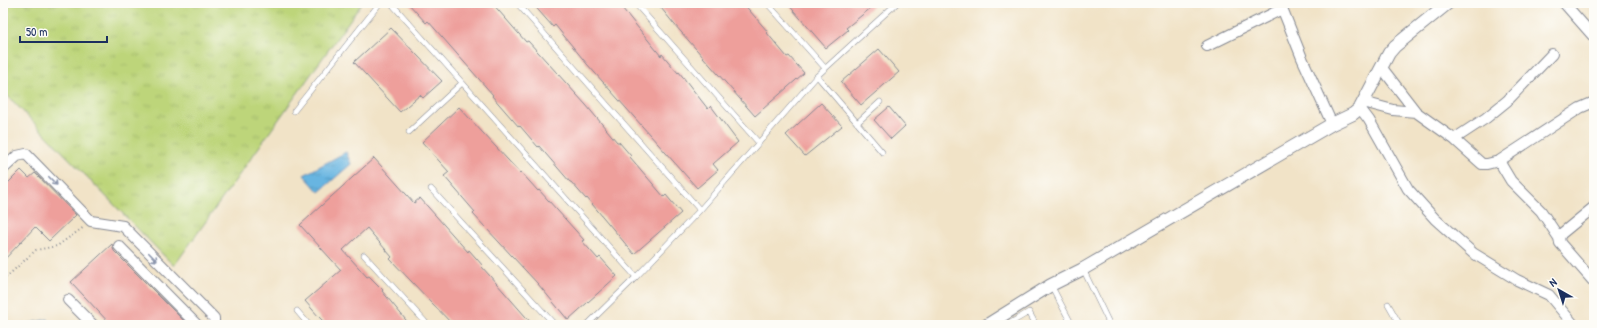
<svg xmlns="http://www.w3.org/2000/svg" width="1597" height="328" font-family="'Patrick Hand',sans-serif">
	<defs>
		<pattern id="grass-tufts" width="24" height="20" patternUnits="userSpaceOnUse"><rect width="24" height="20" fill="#bdd57a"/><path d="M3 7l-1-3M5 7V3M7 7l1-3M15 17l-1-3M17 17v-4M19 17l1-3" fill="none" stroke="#a2b76c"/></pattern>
		<pattern id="water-ripples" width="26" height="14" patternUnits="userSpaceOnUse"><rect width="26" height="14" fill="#67b5e1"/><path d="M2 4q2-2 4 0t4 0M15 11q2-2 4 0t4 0" fill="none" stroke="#5494ba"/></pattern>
	</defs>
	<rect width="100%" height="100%" fill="#fdfcf7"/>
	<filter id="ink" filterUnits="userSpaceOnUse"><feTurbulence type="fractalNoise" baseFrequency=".025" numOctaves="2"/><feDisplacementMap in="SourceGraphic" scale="8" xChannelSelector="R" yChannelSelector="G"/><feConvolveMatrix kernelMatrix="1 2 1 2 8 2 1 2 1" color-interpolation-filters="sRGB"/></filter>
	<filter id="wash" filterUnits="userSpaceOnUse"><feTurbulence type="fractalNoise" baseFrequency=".012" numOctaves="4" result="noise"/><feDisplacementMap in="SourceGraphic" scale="16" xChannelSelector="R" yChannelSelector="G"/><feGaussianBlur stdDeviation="0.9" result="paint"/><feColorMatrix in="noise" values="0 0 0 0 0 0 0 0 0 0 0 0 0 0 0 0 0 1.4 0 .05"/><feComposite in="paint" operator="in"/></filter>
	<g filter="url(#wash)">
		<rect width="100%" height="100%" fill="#f1e3c7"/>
		<path fill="url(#grass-tufts)" stroke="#6c826c" d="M3,3h359l-188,263 -171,-175z"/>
		<path fill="url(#water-ripples)" stroke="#4172a0" d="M346,152l5,12 -32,28 -15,-17z
			M48,319l1,6h-26z"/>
		<g id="blocks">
			<path fill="#ee9f9b" d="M408,3h84l34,39 2,-1 58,64 31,37h2l12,14 -1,1 34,40 2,-2 15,18 -47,41 -47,-56 -1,1 -15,-17h-1l-31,-36 -1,1 -18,-21 -1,1 -27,-31 1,-1 -65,-74 -2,2z
				M532,3h86l43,53 1,-2 16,19 1,-1 29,37 3,-3 27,36 -25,22 5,6 -21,18 -110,-124 -32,-39 -2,2z
				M657,3h86l25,29 -1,1 20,24 2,-1 15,17 -49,43 -81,-92z
				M787,3h90l-31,25 2,2 -22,18z
				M391,28l51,53 -19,17 -3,-3 -20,17 -46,-50z
				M879,49l20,23 -38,33 -20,-23z
				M821,103l21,23 -37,30 -19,-21z
				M459,107l61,66 1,-1 17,19 1,-1 45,50 -2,1 16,18 2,-2 17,19 -49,44 -30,-36 -65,-70 2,-2 -31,-36 5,-4 -27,-30z
				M889,107l16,19 -14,13 -17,-19z
				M374,158l40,45 6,-5 48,54 1,-2 14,16 -1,1 51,58h-37l-4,-4 -4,4h-35l-63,-66 2,-2 -25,-29 -24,22 24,27 2,-1 14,14 -1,1 28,34h-83l-8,-8 -14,-16 36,-31 -41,-45z
				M21,170l8,8 6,-5 41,42 -27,26 -14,-14 -32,34v-73z
				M112,244l2,7 74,74h-77l-40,-43z"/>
		</g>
	</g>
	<g filter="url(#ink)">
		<use href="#blocks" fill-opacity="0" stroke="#868992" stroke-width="1"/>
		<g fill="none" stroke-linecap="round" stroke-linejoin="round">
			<defs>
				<path id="service" d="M391,3l245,274
					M517,3l183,207
					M635,3l124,140
					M767,3l58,65
					M817,76l65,76
					M294,111l86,-108
					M857,123l23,-21
					M409,132l53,-49
					M431,189l124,136
					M364,255l64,70
					M1083,269l27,56
					M1051,285l21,40
					M1388,304l12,21
					M297,311l12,14
					M587,325l49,-48 64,-67 117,-134 80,-73
					M1007,325l22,-13 7,13"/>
				<path id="minor" d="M1280,3l22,55 30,66
					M1564,3l30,34
					M1207,46l75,-37
					M1382,68l34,44 38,27 28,25h5l12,-3 81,-53 14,-6
					M1363,102l30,8 23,2
					M1360,108l9,12 39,69 27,30 38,34 44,27 32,15 25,30
					M1454,139l32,-21 21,-17 45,-47
					M1499,161l12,20 30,30 18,27
					M3,169l14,-13 9,-2 65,67 32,5 91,92v7
					M1594,207l-33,27 -2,4 1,5 34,39
					M119,246l78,79
					M68,300l25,25"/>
				<path id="tertiary" d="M987,325l64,-40 32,-16 249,-145 21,-10 7,-6 29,-55 6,-7 53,-43"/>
			</defs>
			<use href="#service" stroke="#868992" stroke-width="6"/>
			<use href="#minor" stroke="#868992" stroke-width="12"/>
			<use href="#tertiary" stroke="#868992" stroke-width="14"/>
			<path stroke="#868992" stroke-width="2" stroke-dasharray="1 3" stroke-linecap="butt" d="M3,280l33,-30 21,-4 27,-19"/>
			<use href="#service" stroke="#fff" stroke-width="5"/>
			<use href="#minor" stroke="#fff" stroke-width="10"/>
			<use href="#tertiary" stroke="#fff" stroke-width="12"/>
		</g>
		<defs><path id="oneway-shaft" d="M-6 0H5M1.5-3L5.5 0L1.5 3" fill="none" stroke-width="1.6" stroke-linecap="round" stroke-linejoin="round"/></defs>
		<g stroke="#8d97ae">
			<use href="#oneway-shaft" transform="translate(53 181) rotate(46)"/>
			<use href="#oneway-shaft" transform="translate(153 257) rotate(46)"/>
		</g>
	</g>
	<rect width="1597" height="328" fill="none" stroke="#fdfcf7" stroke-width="16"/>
	<g transform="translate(1559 290) rotate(321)" stroke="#fdfcf7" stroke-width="3" paint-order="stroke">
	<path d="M0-3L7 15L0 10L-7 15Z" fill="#1b2f5e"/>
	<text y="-6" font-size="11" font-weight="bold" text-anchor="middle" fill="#1b2f5e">N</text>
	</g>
	<path d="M20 36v6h87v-6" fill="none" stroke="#1b2f5e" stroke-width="2"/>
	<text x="26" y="36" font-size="12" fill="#1b2f5e" stroke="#fdfcf7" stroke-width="3" paint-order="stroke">50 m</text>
</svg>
